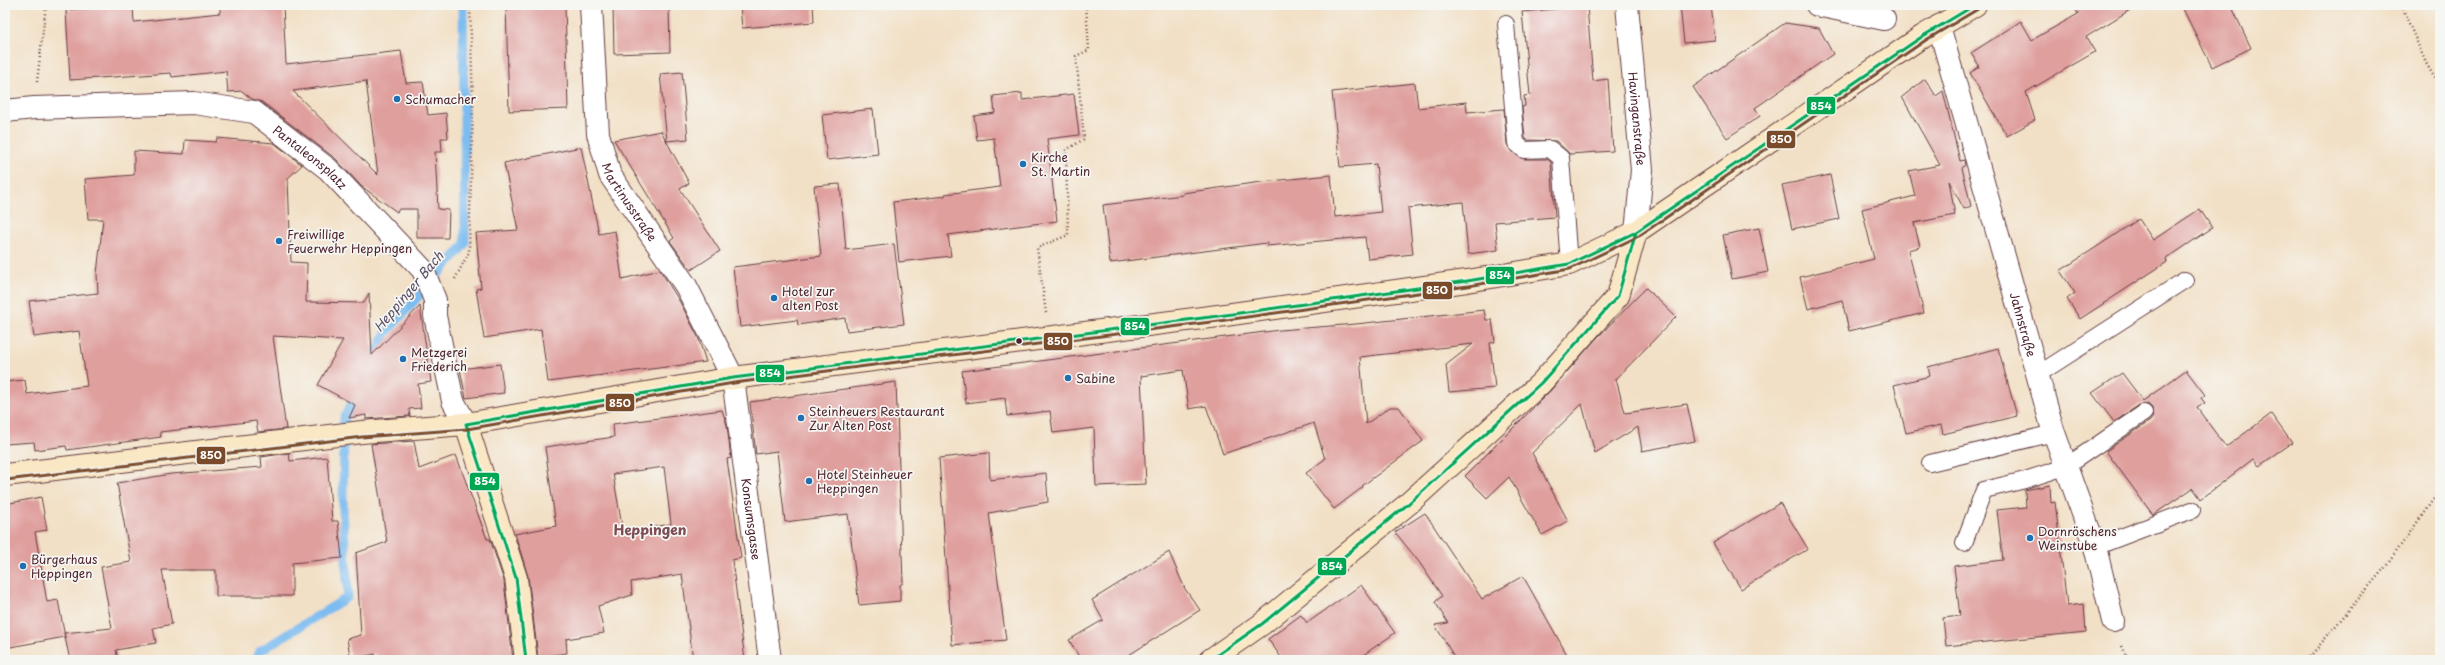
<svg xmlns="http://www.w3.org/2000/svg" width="2445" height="665" font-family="'Playpen Sans',sans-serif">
	<rect width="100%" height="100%" fill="#f6f6f2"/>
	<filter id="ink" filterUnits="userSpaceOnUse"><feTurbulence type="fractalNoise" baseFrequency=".025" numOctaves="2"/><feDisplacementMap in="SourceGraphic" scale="8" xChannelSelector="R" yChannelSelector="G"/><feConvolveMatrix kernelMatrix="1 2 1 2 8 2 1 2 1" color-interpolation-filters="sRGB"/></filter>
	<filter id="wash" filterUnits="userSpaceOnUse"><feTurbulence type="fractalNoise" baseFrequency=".012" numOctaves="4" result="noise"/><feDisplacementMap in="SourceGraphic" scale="16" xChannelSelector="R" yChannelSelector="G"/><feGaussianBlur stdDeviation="0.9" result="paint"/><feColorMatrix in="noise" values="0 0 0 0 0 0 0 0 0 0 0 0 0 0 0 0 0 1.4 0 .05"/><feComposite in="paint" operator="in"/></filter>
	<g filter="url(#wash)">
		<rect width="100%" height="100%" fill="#f2e0c6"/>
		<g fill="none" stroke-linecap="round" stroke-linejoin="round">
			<path stroke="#7cbcf0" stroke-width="9" d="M373,359l13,-26 79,-89 -2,-239
				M256,660l4,-9 88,-54 -5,-87 1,-92 13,-26"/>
		</g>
		<g id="blocks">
			<path fill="#df9f9d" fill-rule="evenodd" d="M220,5h63l3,59 115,-13 5,32 17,-1 5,33 18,-2 2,25h-7l1,14h-7l3,57 11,1 -1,28h-31v-29h-18l-2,3 -36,-26 -25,-27 -74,-57 -10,-3 -10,-8 -14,1 -2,-21 -54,6 -1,-4 -101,7 -4,-70 67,-4 1,16 86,-9zM366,81l12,94 -85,-84z
				M506,5h59l3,104 -59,2z
				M613,5h56l1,47 -56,2z
				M740,5h73l1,17 -72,6z
				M1680,5h31l4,35 -31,3z
				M2073,5h65l-52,32 9,15 -69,40 9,28 -28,16 -37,-63 9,-6 -8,-14 50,-32 11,19 46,-26z
				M2181,5h50l20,43 -39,19z
				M1587,6l6,75 15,-2 5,72 -43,3 -14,-13 -29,-1 -2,-2 -3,-31 3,-1 -1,-10 6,-1 -8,-83z
				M1785,23l34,5 14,26 -78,54 5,8 -33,22 -34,-51z
				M682,72l6,67 -21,2 -7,-67z
				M1925,79l11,17 7,-5 17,70 4,-1 1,5 -3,3 9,38 -7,3 -15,-28 6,34 -41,8 6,24 -12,3 16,63 -75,18 -7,-31 -34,9 -8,-32 74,-18 -12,-50 53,-13 -6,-25 31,-6 -38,-68z
				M1415,83l3,25 48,-6 1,10 37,-3 3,35 3,6 14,9h23l4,3 4,55 -60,5 3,28 -30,4 -5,-52 -55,6 5,46 -45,5 -3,-22 -98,9v-3l-157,20 -7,-58 80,-10v-2l78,-11 70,-7 4,42 46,-5 -5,-48 -36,3 -8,-75z
				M1022,93v7l52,-6 5,41 -32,4 10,82 -109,14 3,21 -52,6 -6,-60 52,-6v-2l55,-7 -6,-49 -17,2 -3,-24 21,-3 -2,-17z
				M873,109l5,45 -51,6 -5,-45z
				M661,131l28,52 -9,6 40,62 -29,19 -21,-29 4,-3 -60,-98z
				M217,138l57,5 28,22 -14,13 3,84 16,1 -1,39 58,1 5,-10 3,62 48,-49 11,76 -13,2 3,24 -12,1 1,7 -44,3v-4l-17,3 6,-13 -37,-20 25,-45 -70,-4 13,93 -28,3 -2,-11 -96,11 1,5 -94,13 -1,-4 -31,4 -1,-8 -29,2v-62l20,-2 2,14 60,-8 -8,-55 -45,6 -5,-36 69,-8 -1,-19 6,-55h-15l-3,-40 49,-4v-24l50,3 1,-14 31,2z
				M581,147l18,87 16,-3 7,48 38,-9 20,32 18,35 8,25 -158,20 -7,-53 -57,9 -8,-49 5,-1 -5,-55 42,-3 -14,-67z
				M1830,175l9,44 -47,10 -10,-44z
				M840,184l6,66 48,-6 10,80 -57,7 -2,-13 -47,7 -1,-5 -57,7 -7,-60 88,-11 -7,-70z
				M2200,209l12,19 -46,31 1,3 -87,57 -13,-20 8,-6 -15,-22 79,-52 14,21z
				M1759,228l9,44 -36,7 -9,-44z
				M1646,288l30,29 -60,62 9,34 62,-9 8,37 -53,10 -4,-24 -43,26 -13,-49 -50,49 36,68 -26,14 -33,-58 -22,21 -22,-22 85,-85 47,-53z
				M1484,310l2,10h6l3,22 -5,1 5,45 -46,4 -3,-27 27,-21 -113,13 6,67 24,-17h9l24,34 -61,45 1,1 -29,22 -28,-36 19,-14 -11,-36 -91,31 -17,-48 -17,3 -6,-39 -42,6 5,108 -50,2 -2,-58 -41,5 -3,-22 -43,5 -2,-18 -39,5 -4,-32 318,-41 76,-6z
				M1998,348l19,68 -74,18 -2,-9 -35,8 -12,-48 36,-9 -2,-9z
				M500,364l4,29 -38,5 -6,-29z
				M2186,370l19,25 -4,3 4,5 -8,5 29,39 45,-33 21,29 -33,23 -6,-7 -52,40 -8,-11 -40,27 -47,-64 44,-30 3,-4 -1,-9 -4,-4 -9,1 -25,17 -22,-29 30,-20 21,28z
				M896,382l7,201 -3,2v16l-41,4 -11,-91 -63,8 -8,-71 -21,3 -6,-52z
				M722,410l5,15 4,33 -4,1 14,99 -9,2 13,100h-52l-11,-86 -51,8 1,13 -34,11 6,27 -38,6 1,14 -29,4 -10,-81 -13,-42 41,-8 -11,-79 69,-10 -1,-13zM664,467l7,57 -48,8 -10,-58z
				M414,441l5,28 37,-14 31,84h3l14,42 9,79h-136l-2,-6 -24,6 -4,-21 14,-4 -5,-82 31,-11 -16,-98z
				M289,453l1,8 37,-4 5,64h6l4,37 -50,5v33h-76v-26h-54l10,54 -19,4 3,15 -40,7 2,10h-48l-6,-27 48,-5 -11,-61 30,-5 -14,-79 54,-9 91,-7 -1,-10z
				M989,453l1,27 56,-7 2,29 -59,11 17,127 -54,5 -13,-187z
				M2050,485l1,18 4,-1 12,104 17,-2 2,28 -140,14 -3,-28 17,-2 -6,-50 49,-6 -6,-50 29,-3 -1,-17z
				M41,497l6,33 -12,2 12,70 11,-2 7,37 -60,11v-144z
				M1780,503l28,46 -67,40 -28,-46z
				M1425,513l57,86 41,-23 47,84h-114l-21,-35 13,-2 -13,-21 7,-6 -23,-34 -24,-30z
				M1169,552l16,37 15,21 -79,50h-40l-12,-20 34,-20 -11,-20z
				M1361,585l34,48 -39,27h-73l-15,-21 33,-24 6,8z"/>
		</g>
	</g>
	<g filter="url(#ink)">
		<use href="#blocks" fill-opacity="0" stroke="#633c42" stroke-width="1"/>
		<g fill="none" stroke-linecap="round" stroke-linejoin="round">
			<defs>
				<path id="lane" d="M1506,24l10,119 8,7 26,-1 11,9 8,106
					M2037,375l148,-95
					M1930,463l124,-30
					M1964,543l20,-53 41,-10 40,-13 79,-54
					M2095,547l97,-37"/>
				<g id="street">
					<path id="s1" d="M591,5l7,129 12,41 76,111 47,92 37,282"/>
					<path id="s2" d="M1627,5l15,165 -6,62"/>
					<path d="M1817,5l67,14"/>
					<path id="s3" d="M1939,26l114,404 42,117 18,74"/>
					<path id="s4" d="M5,111l29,-3 160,-5 60,9 74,57 95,101 12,30v16l18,85 13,23"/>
				</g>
				<path id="secondary" d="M466,424l50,154 10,82
					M5,475l357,-43 104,-8 267,-46 485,-62 249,-35 102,-17 67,-32 287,-196 52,-31
					M1210,660l52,-36 146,-120 133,-121 77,-87 18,-64"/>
			</defs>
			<use href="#lane" stroke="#633c42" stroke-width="18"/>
			<use href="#street" stroke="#633c42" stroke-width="24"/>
			<use href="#secondary" stroke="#633c42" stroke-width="24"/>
			<path stroke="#633c42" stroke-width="2.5" stroke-dasharray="1 3" stroke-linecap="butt" d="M2401,5l25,58 14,24
				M37,82l9,-77
				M455,279l14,-27 4,-147 -3,-100
				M1046,313l-9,-65 31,-13 -2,-85 18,-11 -8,-83 13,-6 -3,-45
				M2122,646l6,14
				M2307,660l80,-95 53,-75"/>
			<use href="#lane" stroke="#fff" stroke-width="16"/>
			<use href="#street" stroke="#fff" stroke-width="22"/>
			<use href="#secondary" stroke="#fae7c3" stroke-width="22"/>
			<defs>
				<path id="bus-1" d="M526,660l-10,-82 -50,-154 267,-46 485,-62 249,-35 102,-17 67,-32 287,-196 52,-31
					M1210,660l52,-36 146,-120 133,-121 77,-87 18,-64"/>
				<path id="bus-2" d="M6,480l356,-43 105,-8 267,-46 485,-62 249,-35 102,-17 69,-33 287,-196 52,-31"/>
			</defs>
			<use href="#bus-1" stroke="#f6f6f2" stroke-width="6"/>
			<use href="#bus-2" stroke="#f6f6f2" stroke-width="6"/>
			<use href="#bus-1" stroke="#00a651" stroke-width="3"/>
			<use href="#bus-2" stroke="#7a4b2a" stroke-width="3"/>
		</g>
	</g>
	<g fill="#1f6fb2" stroke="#f6f6f2" stroke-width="1.5">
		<circle cx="397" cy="99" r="4"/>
		<circle cx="1023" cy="164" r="4"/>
		<circle cx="279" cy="241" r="4"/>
		<circle cx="774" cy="298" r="4"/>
		<circle cx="403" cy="359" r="4"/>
		<circle cx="1068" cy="378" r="4"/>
		<circle cx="801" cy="418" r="4"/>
		<circle cx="809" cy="481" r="4"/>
		<circle cx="2030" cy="538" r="4"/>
		<circle cx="23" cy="566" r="4"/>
	</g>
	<circle fill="#4a1f2b" stroke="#f6f6f2" stroke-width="1.5" cx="1019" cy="341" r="3.5"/>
	<g text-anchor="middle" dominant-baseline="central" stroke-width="3.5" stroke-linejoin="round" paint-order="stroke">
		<g font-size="12" fill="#4a1f2b" stroke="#f6f6f2" text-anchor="start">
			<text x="405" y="99">Schumacher</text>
			<text x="1031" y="157">Kirche<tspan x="1031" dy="14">St. Martin</tspan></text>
			<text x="287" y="234">Freiwillige<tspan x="287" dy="14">Feuerwehr Heppingen</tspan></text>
			<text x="782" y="291">Hotel zur<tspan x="782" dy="14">alten Post</tspan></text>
			<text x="411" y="352">Metzgerei<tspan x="411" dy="14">Friederich</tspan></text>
			<text x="1076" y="378">Sabine</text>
			<text x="809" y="411">Steinheuers Restaurant<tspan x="809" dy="14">Zur Alten Post</tspan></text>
			<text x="817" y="474">Hotel Steinheuer<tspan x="817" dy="14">Heppingen</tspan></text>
			<text x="2038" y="531">Dornröschens<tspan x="2038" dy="14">Weinstube</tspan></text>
			<text x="31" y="559">Bürgerhaus<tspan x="31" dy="14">Heppingen</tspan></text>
		</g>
		<g font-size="12" fill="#4a1f2b" stroke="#f6f6f2">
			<text stroke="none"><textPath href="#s2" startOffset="114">Havinganstraße</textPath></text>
			<text stroke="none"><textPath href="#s4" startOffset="322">Pantaleonsplatz</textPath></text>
			<text stroke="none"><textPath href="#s1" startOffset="205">Martinusstraße</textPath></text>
			<text stroke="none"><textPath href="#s3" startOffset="310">Jahnstraße</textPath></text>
			<text stroke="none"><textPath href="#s1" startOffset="552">Konsumsgasse</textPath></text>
		</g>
		<g font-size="13" font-style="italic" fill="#594e66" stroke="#f6f6f2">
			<text transform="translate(408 291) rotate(-50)">Heppinger Bach</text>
		</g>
		<g font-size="14" font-weight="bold" fill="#7e4c53" stroke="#f6f6f2">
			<text x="650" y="529">Heppingen</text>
		</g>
	</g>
	<g stroke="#f6f6f2" stroke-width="1.5">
		<rect x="1806" y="96" width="30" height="19" rx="4" fill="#00a651"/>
		<rect x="1766" y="130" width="30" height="19" rx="4" fill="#7a4b2a"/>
		<rect x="1485" y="266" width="30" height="19" rx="4" fill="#00a651"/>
		<rect x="1422" y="281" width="31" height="19" rx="4" fill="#7a4b2a"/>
		<rect x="1120" y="317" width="30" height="19" rx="4" fill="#00a651"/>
		<rect x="1043" y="332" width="30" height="19" rx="4" fill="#7a4b2a"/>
		<rect x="755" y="364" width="30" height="19" rx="4" fill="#00a651"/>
		<rect x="605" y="393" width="30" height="19" rx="4" fill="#7a4b2a"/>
		<rect x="196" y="446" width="30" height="19" rx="4" fill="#7a4b2a"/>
		<rect x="469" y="472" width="31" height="19" rx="4" fill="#00a651"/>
		<rect x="1317" y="557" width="30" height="19" rx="4" fill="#00a651"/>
	</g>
	<g font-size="11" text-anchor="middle" font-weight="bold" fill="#fff">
		<text x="1821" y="110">854</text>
		<text x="1781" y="143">850</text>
		<text x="1500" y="279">854</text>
		<text x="1437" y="294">850</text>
		<text x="1135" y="330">854</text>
		<text x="1058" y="345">850</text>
		<text x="770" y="377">854</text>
		<text x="620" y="407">850</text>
		<text x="211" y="459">850</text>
		<text x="485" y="485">854</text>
		<text x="1332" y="570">854</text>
	</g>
	<rect width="2445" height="665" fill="none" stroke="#f6f6f2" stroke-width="20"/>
</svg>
